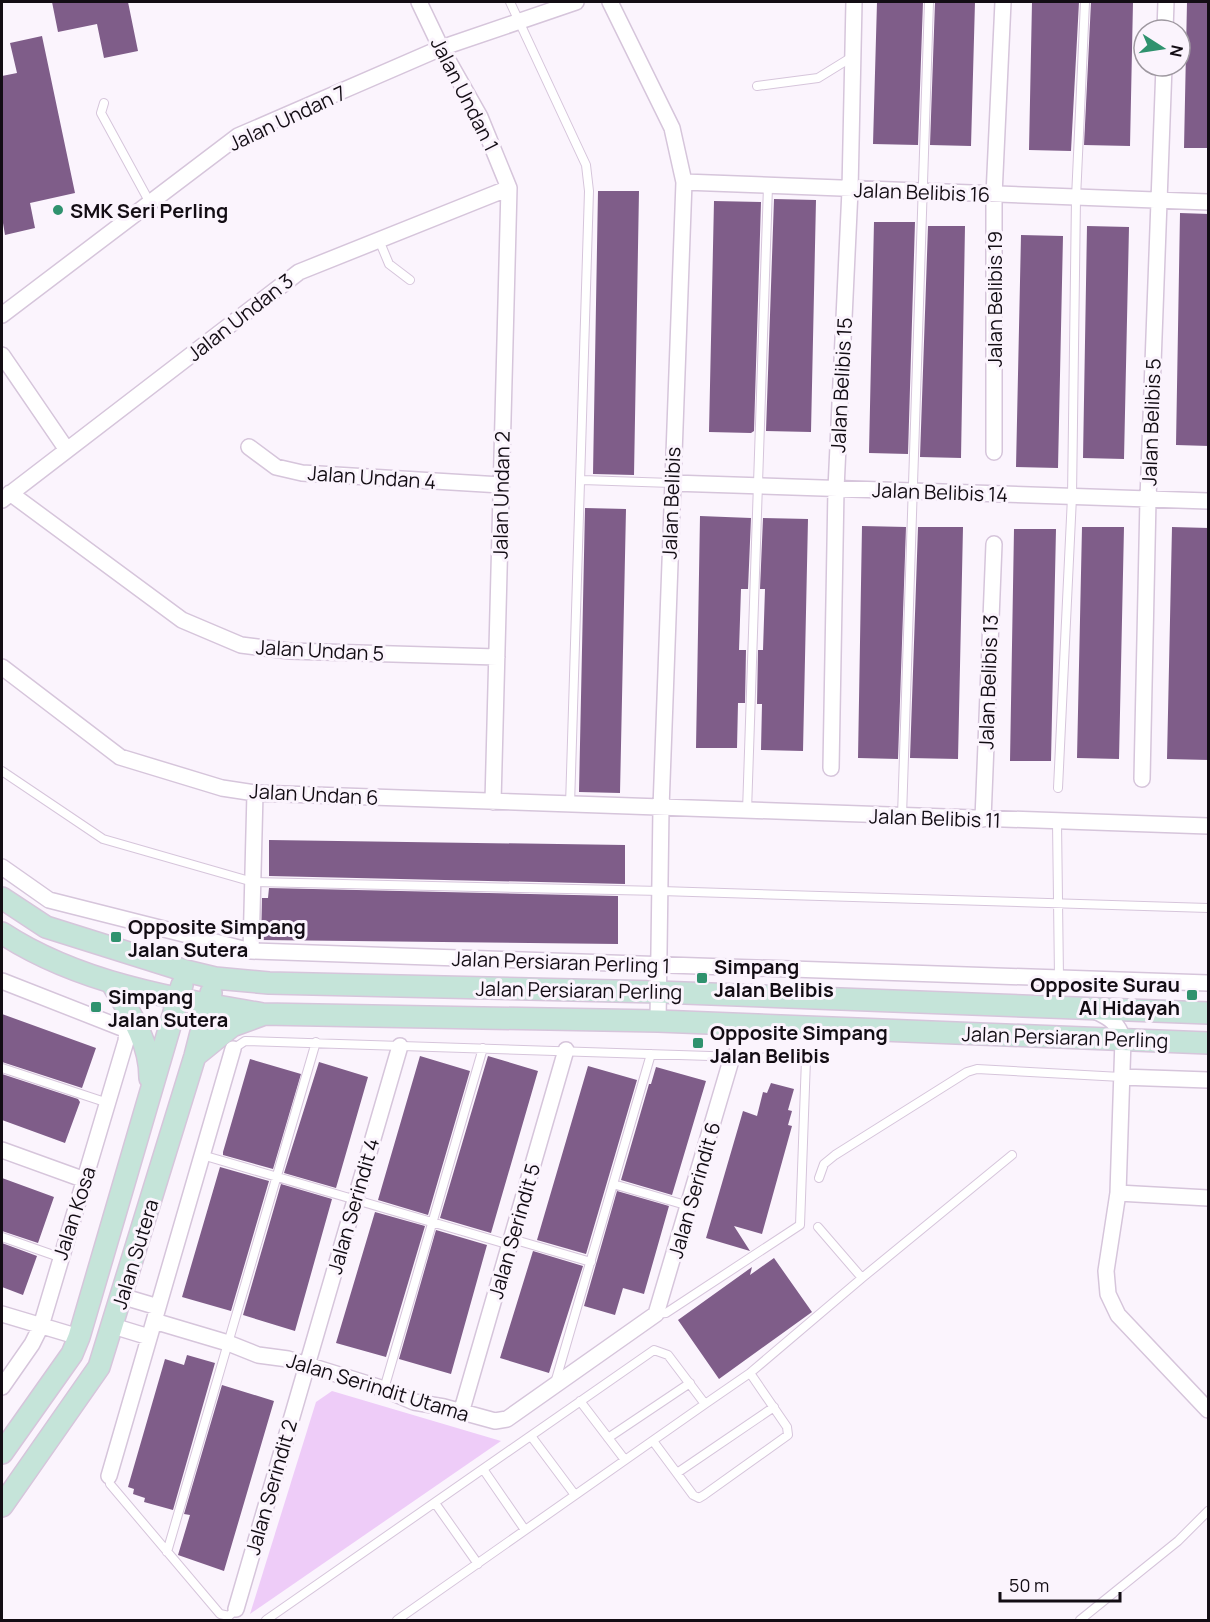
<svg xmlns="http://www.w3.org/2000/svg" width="1210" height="1622" font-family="Manrope,sans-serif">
	<rect width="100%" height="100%" fill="#fbf4fd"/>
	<path fill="#eeccf8" d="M332,1391l169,50 -251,173 66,-212z"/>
	<path fill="#7f5d89" d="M52,2h76l10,49 -34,7 -7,-34 -39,8z
		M877,2h46l-5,143 -45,-1z
		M935,2h40l-4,144 -41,-1z
		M1032,2h47l-8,149 -42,-1z
		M1091,2h42l-3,144 -46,-1z
		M1187,2h22v146h-25z
		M42,36l33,157 -45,10 5,25 -30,7 -3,-18v-141l15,-3 -7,-30z
		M598,191h41l-5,284 -41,-1z
		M774,199l42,1 -5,232 -45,-1z
		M714,201l47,1 -7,229 -3,2 -42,-1z
		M1180,213l29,1v232l-33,-1z
		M874,222h41l-7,232 -39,-1z
		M928,226h37l-4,232 -41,-1z
		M1087,226l42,1 -5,232 -41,-1z
		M1021,235l42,1 -5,232 -42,-1z
		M585,508l41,1 -6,284 -41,-1z
		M700,516l51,2 -3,71h-7l-2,61h7l-1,53h-7l-1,45h-41z
		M763,518l45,1 -5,232 -42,-1 1,-46h-5l1,-54h5l2,-61h-5z
		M862,526l44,1 -8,232 -40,-1z
		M918,527h45l-5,232 -48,-1z
		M1082,527h42l-5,232 -42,-1z
		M1172,527l37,1v232l-42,-1z
		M1014,529h42l-5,232h-41z
		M269,840l356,5v39l-356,-8z
		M269,888l349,8v48l-357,-4 1,-42h6z
		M2,1014l94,34 -14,40 -80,-26z
		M420,1056l50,15 -42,144 -50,-15z
		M488,1056l50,15 -47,162 -51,-15z
		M250,1059l51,15 -28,95 -50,-14v-3z
		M319,1062l49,15 -32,111 -52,-15z
		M588,1066l49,14 -51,174 -49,-14z
		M656,1067l50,14 -34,114 -51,-15 28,-96h2z
		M2,1074l76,25 2,3 -15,41 -63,-23z
		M771,1083l23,6 -6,21 4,1 -4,14 4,1 -30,108 -28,-8 16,25 -44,-13 37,-127 14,5 6,-24 4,1z
		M220,1167l49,14 -38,130 -49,-14z
		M2,1178l52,19 -16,46 -36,-12z
		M281,1184l51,15 -37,132 -52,-16z
		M617,1191l52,15 -25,88 -21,-6 -8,27 -31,-9z
		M375,1212l50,14 -39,131 -50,-14z
		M436,1230l51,15 -36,129 -52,-15z
		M2,1243l35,13 -14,39 -21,-8z
		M533,1251l50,15 -34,107 -49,-15z
		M774,1258l38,54 -93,67 -41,-59 74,-53 -2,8z
		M187,1355l28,8 -42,147 -29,-8 1,-4 -12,-4 1,-5 -6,-2 37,-128 19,6z
		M222,1385l52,16 -50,170 -46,-16 12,-40 -6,-1z"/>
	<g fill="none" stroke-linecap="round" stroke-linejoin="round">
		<defs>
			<path id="lane" d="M510,2l76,163 3,26 -19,614
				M757,86l61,-8 34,-21
				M104,103l-3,10 48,88
				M379,240l10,24 21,16
				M582,480l90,3
				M2,771l101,68 150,43 408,9 547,17
				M1058,788l14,-291 4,-299 9,-196
				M747,811l21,-625
				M902,816l27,-814
				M1057,822l2,156
				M233,1049l12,-8 561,18 -6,166 -134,88 -10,1
				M2,1068l106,35
				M202,1155l308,90
				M819,1178l5,-14 11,-9 132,-83 10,-3 144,8
				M613,1184l76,22
				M818,1227l44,51 150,-123
				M2,1237l57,20
				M512,1239l79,23
				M555,1383l96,-329
				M384,1389l99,-341
				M580,1401l45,59
				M705,1404l45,-31 112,-95
				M531,1436l44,59
				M608,1438l82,-55
				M653,1441l40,54 6,3 5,-3 84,-60 -1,-8 -37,-54
				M483,1469l42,61
				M677,1473l97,-66
				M109,1476l1,8 110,130 9,2 7,-7
				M435,1503l43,61
				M167,1552l149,-510
				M266,1620l388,-270 14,5 37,49 -308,216
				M1080,1620l98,-79 30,-30"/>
			<path id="street" d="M419,2l22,46 39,69 29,71 -16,614
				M610,2l62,126 12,54 -23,626 -3,213
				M1165,30l1,-28
				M684,182l524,20
				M2,315l236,-179 203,-88 135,-46
				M2,355l65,95
				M249,447l27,20 26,6 199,12
				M994,452v-257l9,-193
				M672,483l536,18
				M10,493l172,127 59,25 48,6 208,6
				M2,500l297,-228 210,-84
				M2,667l118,90 102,31 33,5 953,33
				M831,768l5,-279 14,-299 4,-188
				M1142,779l6,-280 16,-433
				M983,819l11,-275
				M2,867l47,33 202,51 957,32
				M251,951l4,-158
				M2,981l125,49 -1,11 -85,285 -9,18 -30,43
				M1095,1011c15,7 23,12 28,28l-5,154 -12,78 2,23 10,21 90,95
				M1121,1077l87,3
				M2,1150l83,30
				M1118,1193l90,5
				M121,1296l37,11
				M2,1314l77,23
				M154,1321l74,22 30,12 30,4 96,30 30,13 30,5 51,14 12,-2 149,-105 76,-257
				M113,1326l36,11
				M461,1413l105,-363
				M109,1476l124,-427
				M236,1609l164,-563"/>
			<path id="secondary" d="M2,898l44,29 140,44 29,7 54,5 389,9 550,21
				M2,933c76,50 172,66 261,81l395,7 550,22
				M111,982c19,31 39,59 39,96
				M195,1056l37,-30 30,-11
				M2,1453l70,-99 7,-17 103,-352
				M2,1506l97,-139 96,-311 16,-63"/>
		</defs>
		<use href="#lane" stroke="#d6c5db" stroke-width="10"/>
		<use href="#street" stroke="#d6c5db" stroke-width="18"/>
		<use href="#secondary" stroke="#d6c5db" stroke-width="24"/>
		<use href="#lane" stroke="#fff" stroke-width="8"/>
		<use href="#street" stroke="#fff" stroke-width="15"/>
		<use href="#secondary" stroke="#c5e4d9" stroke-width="21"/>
	</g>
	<g fill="#2f926e" stroke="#fbf4fd" stroke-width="2">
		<circle cx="58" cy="210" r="6"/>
		<rect x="110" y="931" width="12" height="12" rx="3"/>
		<rect x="696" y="972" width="12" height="12" rx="3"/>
		<rect x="1186" y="989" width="12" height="12" rx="3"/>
		<rect x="90" y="1001" width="12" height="12" rx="3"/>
		<rect x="692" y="1037" width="12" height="12" rx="3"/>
	</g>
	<g text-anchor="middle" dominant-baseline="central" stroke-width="6" stroke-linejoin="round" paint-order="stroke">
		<g font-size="20" fill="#130d14" stroke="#fbf4fd">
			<text transform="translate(465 94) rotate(63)">Jalan Undan 1</text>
			<text transform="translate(287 118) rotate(-25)">Jalan Undan 7</text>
			<text transform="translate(922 192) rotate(2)">Jalan Belibis 16</text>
			<text transform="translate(994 299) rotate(-90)">Jalan Belibis 19</text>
			<text transform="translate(240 317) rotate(-38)">Jalan Undan 3</text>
			<text transform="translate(841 385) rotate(-87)">Jalan Belibis 15</text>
			<text transform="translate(1151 422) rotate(-88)">Jalan Belibis 5</text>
			<text transform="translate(372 477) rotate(4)">Jalan Undan 4</text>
			<text transform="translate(940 492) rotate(2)">Jalan Belibis 14</text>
			<text transform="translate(501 495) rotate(-89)">Jalan Undan 2</text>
			<text transform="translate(671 503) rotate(-88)">Jalan Belibis</text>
			<text transform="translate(320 650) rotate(3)">Jalan Undan 5</text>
			<text transform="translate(988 682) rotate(-88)">Jalan Belibis 13</text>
			<text transform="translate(314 794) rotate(3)">Jalan Undan 6</text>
			<text transform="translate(935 818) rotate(2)">Jalan Belibis 11</text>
			<text transform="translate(561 962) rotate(2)">Jalan Persiaran Perling 1</text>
			<text transform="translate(579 990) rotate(1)">Jalan Persiaran Perling</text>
			<text transform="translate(1065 1037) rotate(2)">Jalan Persiaran Perling</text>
			<text transform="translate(694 1190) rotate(-74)">Jalan Serindit 6</text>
			<text transform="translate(353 1206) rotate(-74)">Jalan Serindit 4</text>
			<text transform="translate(74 1213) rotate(-72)">Jalan Kosa</text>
			<text transform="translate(514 1231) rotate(-74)">Jalan Serindit 5</text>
			<text transform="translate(135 1254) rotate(-73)">Jalan Sutera</text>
			<text transform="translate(378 1387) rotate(17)">Jalan Serindit Utama</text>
			<text transform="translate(271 1487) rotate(-74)">Jalan Serindit 2</text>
		</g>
		<g font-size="20" font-weight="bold" fill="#130d14" stroke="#fbf4fd" text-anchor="start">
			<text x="70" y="210">SMK Seri Perling</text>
			<text x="128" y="926">Opposite Simpang<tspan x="128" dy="23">Jalan Sutera</tspan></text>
			<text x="714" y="966">Simpang<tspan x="714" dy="23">Jalan Belibis</tspan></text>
			<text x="1180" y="984" text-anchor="end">Opposite Surau<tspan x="1180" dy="23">Al Hidayah</tspan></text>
			<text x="108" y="996">Simpang<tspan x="108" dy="23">Jalan Sutera</tspan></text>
			<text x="710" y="1032">Opposite Simpang<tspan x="710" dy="23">Jalan Belibis</tspan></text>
		</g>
	</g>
	<rect width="1210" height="1622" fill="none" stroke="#130d14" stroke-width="6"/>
	<g transform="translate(1162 48) rotate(102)"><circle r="28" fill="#fbf4fd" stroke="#9e98a0" stroke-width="1.5"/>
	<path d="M0-4.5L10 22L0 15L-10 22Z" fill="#2f926e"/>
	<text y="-9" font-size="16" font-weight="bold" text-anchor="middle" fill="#130d14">N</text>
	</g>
	<path d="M1000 1592v9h120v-9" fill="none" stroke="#130d14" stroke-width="3"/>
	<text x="1009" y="1592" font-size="18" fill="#130d14" stroke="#fbf4fd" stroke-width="4.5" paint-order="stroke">50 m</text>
</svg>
